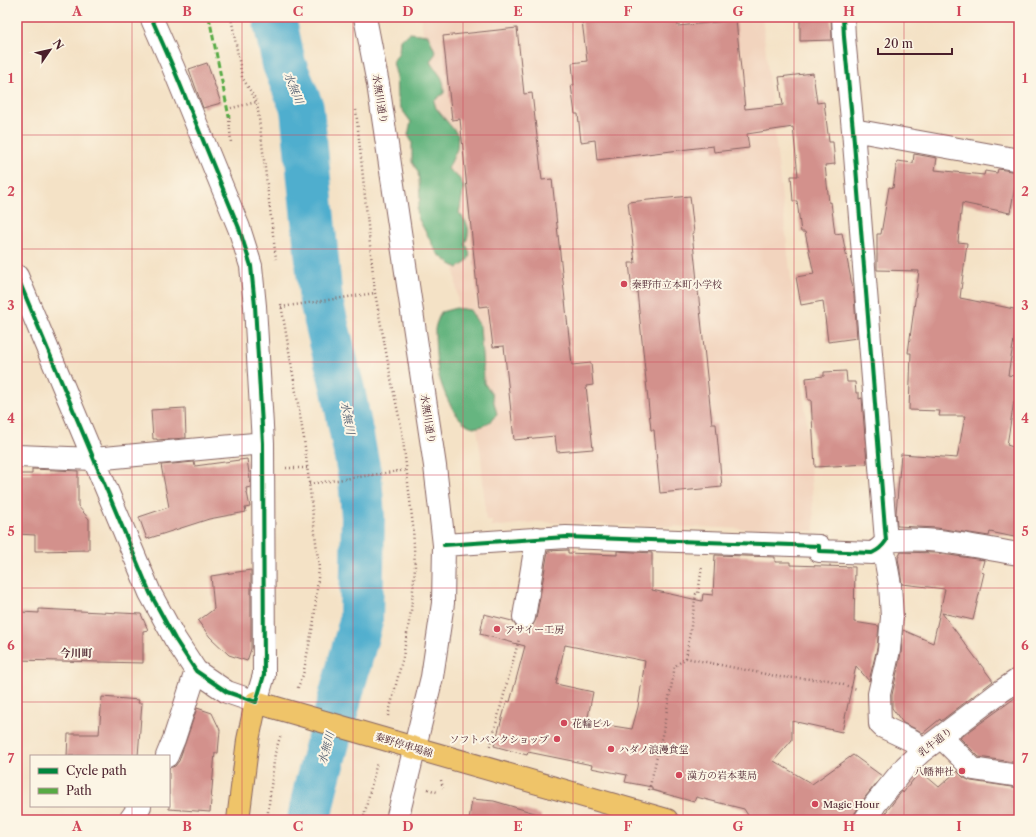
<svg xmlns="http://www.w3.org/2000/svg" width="1036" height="837" font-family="'Libre Caslon Text','Noto Serif JP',serif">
	<rect width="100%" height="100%" fill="#fcf5e5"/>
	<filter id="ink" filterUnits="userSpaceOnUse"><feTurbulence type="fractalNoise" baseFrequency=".025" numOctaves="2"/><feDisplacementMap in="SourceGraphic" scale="8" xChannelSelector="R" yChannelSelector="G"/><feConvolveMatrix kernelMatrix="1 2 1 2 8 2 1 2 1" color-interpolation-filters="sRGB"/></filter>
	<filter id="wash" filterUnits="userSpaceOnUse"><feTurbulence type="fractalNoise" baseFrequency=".012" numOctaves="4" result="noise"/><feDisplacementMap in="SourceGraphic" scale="16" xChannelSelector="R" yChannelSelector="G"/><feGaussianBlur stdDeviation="0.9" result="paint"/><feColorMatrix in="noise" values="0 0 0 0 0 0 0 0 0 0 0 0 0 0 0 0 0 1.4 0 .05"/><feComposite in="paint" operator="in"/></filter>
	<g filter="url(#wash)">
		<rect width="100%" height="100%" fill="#f4e2c6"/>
		<path fill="#f2d4be" d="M421,17h341l45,409 8,105 -278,-9 -45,5v-6h-6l-5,-65 -23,-151 -4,-42z"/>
		<path fill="#66b580" stroke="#586a56" d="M410,33l18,2 8,18 -6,8c2,6 6,8 9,13 5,6 5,12 5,19l-10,8 2,7 22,27 -1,14 -9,20 11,9 5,9 -5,26c10,11 12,17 6,31 9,11 4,17 -7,24l-9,-5 -12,-10 -19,-35 -1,-8 3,-11 -1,-18 -1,-9 -6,-10v-20l-4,-7 3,-13 -11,-15 -3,-9 -1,-24 -3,-12 6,-10 1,-12z
			M456,308l14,2 10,16 4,57 8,11 5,20c-30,38 -53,-16 -59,-42 -2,-11 -3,-32 -3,-43 1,-6 4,-12 6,-17z"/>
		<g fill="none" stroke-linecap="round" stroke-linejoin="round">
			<path stroke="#4faece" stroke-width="44" d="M274,17l10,47 18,44 19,193 22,89 17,87 3,40 -2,104 -45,165 -7,34"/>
		</g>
		<g id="blocks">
			<path fill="#d3918c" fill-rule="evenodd" d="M619,17h58l1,9 58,-6 9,89 38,-4 -4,-28 34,-4 4,30 7,-1 5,40h4l2,22 -10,1 4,38 2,-1 4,32 7,-1 12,62 3,43 -29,4 -5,-41 -22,4 -5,-28 18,-3 -9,-42h-4l-4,-31h-4l-2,-25h7l-5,-49 -46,7 2,14 -35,4 -1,-6 -116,14 -2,-20 -14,2 -3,-28h-3l-4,-29h3l-2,-22 15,-2 -5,-40z
				M800,17h31l1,23 -32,1z
				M517,28l7,66 8,-1 10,87 10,-1 20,186 19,-2 2,22 -7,1 7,63 -36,3 -2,-16 -41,4 -10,-94 -11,1 -5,-41 -9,1 -19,-188 -8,1 -9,-84z
				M207,63l14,40 -18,5 -14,-39z
				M914,154l23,4 -2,12 49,5 1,-4 12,2 1,-4 20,3 -8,41 -48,-10 -4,39 9,1 -7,55 59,12 -11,65 11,2v25l-5,-1 -7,44 12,4v89l-29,-6 -1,4 -52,-8 -40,-2 -1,-13 5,-59 56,4 8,-42h-26l1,-5 -31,-1 2,-57h-3l11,-82 -42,-1v-36h4l8,-47 4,1 4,-27 16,2z
				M690,196l4,37h-2l20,191h4l6,63 -62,6 -6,-63h-3l-14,-139h-5l-3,-28h6l-7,-61z
				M846,371l1,11h8l1,11h3v6l3,-1 5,66 -52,3 -4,-67h-3l-2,-22 18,-2v-4z
				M185,408l1,30 -29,2v-1h-4l-2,-29z
				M247,459l4,28 -5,1 4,19 -5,1 1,4 -37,7 -62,20 -8,-22 30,-10 -8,-42 33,-3 1,4z
				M32,469l46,2v35l11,13v31l-54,1v-16l-18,-1v-60h15z
				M568,550v3l49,2v-4l35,2v37l50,11 1,-7 10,1 2,-40 60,2v5h15v3l65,2 -1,55 25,4 -2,22 -8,33 -13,-15 -14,66 -50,-11v19l-18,21 38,23 41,-29 29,21 -16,20 -11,17 -2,7h-102l-7,-11 -48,-12 -2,5 -42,-12v-3l-27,-5 2,-7 -36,-7 1,-3 -64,-13 -1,3 -33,-9 13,-45 3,1 15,-56 -45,-12 4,-20 28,7 4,5 6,3h6l5,-4 3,-6 12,-68zM565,645l80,16 -7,46 -6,22 -45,-7 6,-30 -37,-8z
				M901,552l34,1 49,7 -3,12 3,1 -11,47 -31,-7 51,68 -52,40 -1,-2 -17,14 -5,-3 -15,-7 -11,-15v-13l9,-42 2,-23 30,13 12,-54 -43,-5 -4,-26z
				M251,570v79l-4,12 -18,-6 -19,-18 -12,-16 16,-12 -3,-33z
				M39,609l102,5 7,16 -5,1v32l-126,-3v-22h2l2,-26 18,1z
				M1019,695v68l-40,-6 -19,-19z
				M102,697l37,3 -1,3h4l-4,53h-71l1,-22h31z
				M197,708l15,5 8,17 -2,23h-3l-5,59 -41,-3v-41l6,-2 4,-5z
				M920,771l19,16 18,-16 7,7 7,3 48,7v32h-139l22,-29 1,2z
				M472,799l22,2 47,14v5h-72z"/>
		</g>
	</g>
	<g filter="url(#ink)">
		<use href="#blocks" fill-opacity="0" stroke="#866361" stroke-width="1"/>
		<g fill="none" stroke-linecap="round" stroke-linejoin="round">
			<defs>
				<path id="minor" d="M365,17l13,67 57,382 9,79 -1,58 -11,74 -35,143
					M853,130l166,30
					M17,276l133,317 25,46 21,32 31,21 29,10 8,-27 -1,-232 -8,-137 -4,-40 -12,-38 -66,-161 -22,-50
					M17,456l77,3 169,-16
					M886,541c44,-6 89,6 133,13
					M444,545l122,-8 253,9v5l53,2c7,-3 10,-6 14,-12l-33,-411 -9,-93 -1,-20
					M883,546l7,39 2,32 -3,33 -10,44 1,30 3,3 30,14 8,11
					M524,617l13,-79
					M941,737l32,32 46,7
					M167,756l7,-17 22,-68
					M130,820l10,-14
					M865,820l11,-17 30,-37 15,-14 79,-60 19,-13"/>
				<path id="major" d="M394,742l273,78
					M238,820l10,-80 8,-38 17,5"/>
			</defs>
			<use href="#minor" stroke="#866361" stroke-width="24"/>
			<use href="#major" stroke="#866361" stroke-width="24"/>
			<path stroke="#866361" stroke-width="2.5" stroke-dasharray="1 3" stroke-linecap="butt" d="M231,17l11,60 15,25 19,157
				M227,109l30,-7
				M356,110l19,183 17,91 10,47 11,95 2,42 -4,43 -8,46 -15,59
				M229,117l2,26
				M281,304l23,135 15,129 -5,52 -11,55 -6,15
				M281,307l94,-14
				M286,468h22
				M309,484l98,-14
				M686,658l10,-64h2l4,-28
				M490,746l29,-107
				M441,780l2,8
				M428,789l9,3
				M649,790l14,-59 12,-65 11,-8 94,19 48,3 29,9
				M267,820l8,-67 6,-19
				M363,820l14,-58"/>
			<use href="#minor" stroke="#fff" stroke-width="22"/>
			<use href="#major" stroke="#efc469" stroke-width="22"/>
			<defs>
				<path id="major-bridge" d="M273,707l121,35"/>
			</defs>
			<use href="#major-bridge" stroke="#866361" stroke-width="24" stroke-linecap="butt"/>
			<use href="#major-bridge" stroke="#efc469" stroke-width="22"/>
			<path stroke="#57aa44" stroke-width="3" stroke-dasharray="6 3" stroke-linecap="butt" d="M209,17l20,100"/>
			<defs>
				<path id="cycleway" d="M17,276l133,317 25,46 21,32 31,21 29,10 8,-27 -1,-232 -8,-137 -4,-40 -12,-38 -66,-161 -22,-50
					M444,545l122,-8 253,9v5l53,2c7,-3 10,-6 14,-12l-33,-411 -9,-93 -1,-20"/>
			</defs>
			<use href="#cycleway" stroke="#fcf5e5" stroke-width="6"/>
			<use href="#cycleway" stroke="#00873e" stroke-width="4"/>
		</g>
	</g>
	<path fill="none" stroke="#d1495b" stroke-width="1" stroke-opacity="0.55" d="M132,17v739M242,17v803M353,17v803M463,17v803M573,17v803M683,17v803M794,17v803M904,17v803M17,135h1002M17,249h1002M17,362h1002M17,475h1002M17,588h1002M17,702h1002M132,806v14"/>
	<g fill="#d1495b" stroke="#fcf5e5" stroke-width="1.5">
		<circle cx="624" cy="284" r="4"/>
		<circle cx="497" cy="629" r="4"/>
		<circle cx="564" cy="723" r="4"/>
		<circle cx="557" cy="739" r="4"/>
		<circle cx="611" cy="749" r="4"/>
		<circle cx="962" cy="771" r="4"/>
		<circle cx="679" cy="775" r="4"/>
		<circle cx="815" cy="804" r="4"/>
	</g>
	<g text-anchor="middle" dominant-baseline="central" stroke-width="4" stroke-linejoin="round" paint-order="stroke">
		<g font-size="10" fill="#4a1f2b" stroke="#fcf5e5">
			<text transform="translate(380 99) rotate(81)">水無川通り</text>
			<text transform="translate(428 419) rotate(81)">水無川通り</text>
			<text transform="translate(935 742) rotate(-38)">乳牛通り</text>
			<text transform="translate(404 745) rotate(17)">秦野停車場線</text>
		</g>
		<g font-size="10" fill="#4a1f2b" stroke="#fcf5e5" text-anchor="start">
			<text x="632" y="284">秦野市立本町小学校</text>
			<text x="505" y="629">アサイー工房</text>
			<text x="572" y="723">花輪ビル</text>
			<text x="549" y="739" text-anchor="end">ソフトバンクショップ</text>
			<text x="619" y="749">ハダノ浪漫食堂</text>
			<text x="954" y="771" text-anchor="end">八幡神社</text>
			<text x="687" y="775">漢方の岩本薬局</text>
			<text x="823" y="804">Magic Hour</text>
		</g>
		<g font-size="11" font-style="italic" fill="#4c586c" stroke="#fcf5e5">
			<text transform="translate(294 88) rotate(68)">水無川</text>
			<text transform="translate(348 418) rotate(79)">水無川</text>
			<text transform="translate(326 748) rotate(-75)">水無川</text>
		</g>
		<g font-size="11" font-weight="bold" fill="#4a1f2b" stroke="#fcf5e5">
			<text x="76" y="653">今川町</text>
		</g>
	</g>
	<rect width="1036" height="837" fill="none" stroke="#fcf5e5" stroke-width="44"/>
	<rect x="30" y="755" width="140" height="52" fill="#fcf5e5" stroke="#b59f9b"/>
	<rect x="38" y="768" width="20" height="6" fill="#00873e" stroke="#b59f9b"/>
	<text x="66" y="775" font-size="12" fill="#4a1f2b">Cycle path</text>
	<rect x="38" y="788" width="20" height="6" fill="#57aa44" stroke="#b59f9b"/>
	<text x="66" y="795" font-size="12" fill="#4a1f2b">Path</text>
	<g transform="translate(50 50) rotate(56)" stroke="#fcf5e5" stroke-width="3" paint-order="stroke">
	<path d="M0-3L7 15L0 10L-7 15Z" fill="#4a1f2b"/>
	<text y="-6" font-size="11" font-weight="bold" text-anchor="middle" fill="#4a1f2b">N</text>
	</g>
	<path d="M878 48v6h74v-6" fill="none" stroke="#4a1f2b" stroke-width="2"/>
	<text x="884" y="48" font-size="12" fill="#4a1f2b" stroke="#fcf5e5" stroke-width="3" paint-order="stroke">20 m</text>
	<rect x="22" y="22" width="992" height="793" fill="none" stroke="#d1495b" stroke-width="1.5"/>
	<g font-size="13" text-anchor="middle" font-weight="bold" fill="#d1495b">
		<text x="77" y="16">A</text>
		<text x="187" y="16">B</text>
		<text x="298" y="16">C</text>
		<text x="408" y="16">D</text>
		<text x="518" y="16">E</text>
		<text x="628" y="16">F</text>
		<text x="738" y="16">G</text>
		<text x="849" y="16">H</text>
		<text x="959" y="16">I</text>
		<text x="11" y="83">1</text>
		<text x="1025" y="83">1</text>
		<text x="11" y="196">2</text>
		<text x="1025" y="196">2</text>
		<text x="11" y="310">3</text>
		<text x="1025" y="310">3</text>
		<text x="11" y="423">4</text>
		<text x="1025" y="423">4</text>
		<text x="11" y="536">5</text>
		<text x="1025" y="536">5</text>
		<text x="11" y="650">6</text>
		<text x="1025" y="650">6</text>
		<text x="11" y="763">7</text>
		<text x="1025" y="763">7</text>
		<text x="77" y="831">A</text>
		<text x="187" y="831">B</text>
		<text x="298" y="831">C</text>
		<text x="408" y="831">D</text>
		<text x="518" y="831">E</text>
		<text x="628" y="831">F</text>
		<text x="738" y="831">G</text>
		<text x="849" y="831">H</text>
		<text x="959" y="831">I</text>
	</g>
</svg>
